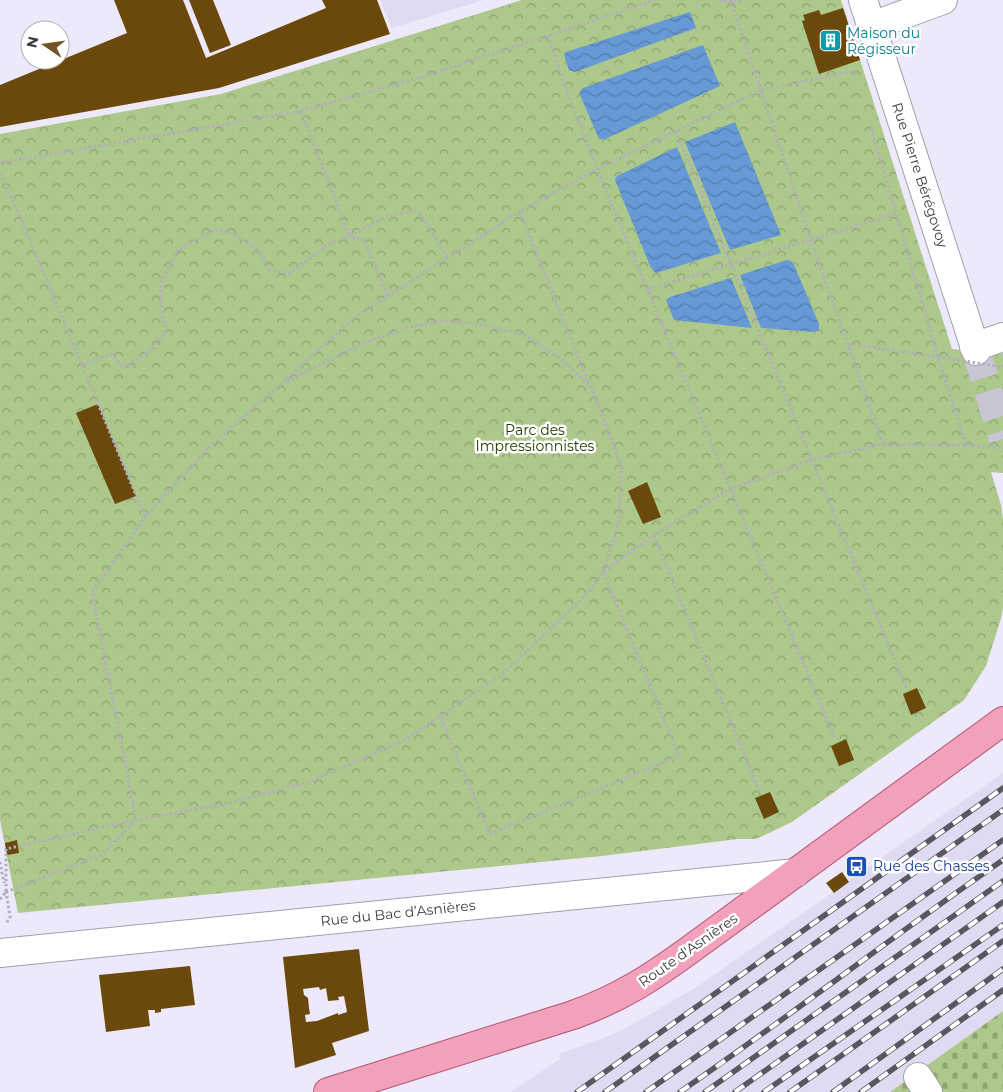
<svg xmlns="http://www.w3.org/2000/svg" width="1003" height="1092" font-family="Montserrat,sans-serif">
	<defs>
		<pattern id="forest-crowns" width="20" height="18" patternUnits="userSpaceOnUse" patternTransform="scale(1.25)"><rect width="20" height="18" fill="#acc88a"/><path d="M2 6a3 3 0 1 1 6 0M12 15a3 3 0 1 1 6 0" fill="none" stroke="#8da372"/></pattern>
		<pattern id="cemetery-stones" width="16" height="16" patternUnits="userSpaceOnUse" patternTransform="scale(1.25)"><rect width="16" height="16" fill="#acc88a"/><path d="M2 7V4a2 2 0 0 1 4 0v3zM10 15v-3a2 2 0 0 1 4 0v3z" fill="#8da372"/></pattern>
		<pattern id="water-waves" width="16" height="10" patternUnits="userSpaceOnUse" patternTransform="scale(1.25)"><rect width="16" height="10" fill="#6699d5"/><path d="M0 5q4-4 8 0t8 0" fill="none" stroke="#557eae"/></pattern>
	</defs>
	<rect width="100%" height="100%" fill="#ede8fa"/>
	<path fill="#e0daf3" d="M380,0h104l-92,28z
		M1003,773v238l-113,81h-379l49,-33 -1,-5 60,-22 76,-44 138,-96 1,1 14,-10v-2z"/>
	<path fill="url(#forest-crowns)" d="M522,0h319l111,349 47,5 4,-1v120l-12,-1 10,33 2,14v89l-2,10 -15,48 -22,34 -172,122 -36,17h-18l-136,17 -584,57 -18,-93v-686l221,-40z"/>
	<path fill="url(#cemetery-stones)" d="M1003,1011v81h-113z"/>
	<path fill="url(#water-waves)" d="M690,12l6,16 -121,44 -6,-2 -5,-15 2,-3z
		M703,45l17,41 -115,53h-6l-19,-44v-4l3,-3z
		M735,122l46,113 -51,15 -45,-108z
		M677,147l44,106 -65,20 -5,-5 -36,-88 2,-4z
		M787,260l4,1 3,4 25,59v6l-5,2 -53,-4 -21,-53z
		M731,278l21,50 -78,-8 -8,-20 4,-3z"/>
	<path fill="#6b490d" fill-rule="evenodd" d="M114,0h69l23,58 120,-50 -4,-8h55l13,34 -171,54 -219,39v-42l127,-52z
		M189,0h24l18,45 -21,8z
		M843,8l17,52 -41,14 -17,-53 3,-1 -2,-5 16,-5 2,5z
		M98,404l38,92 -21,8 -39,-91z
		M647,482l14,35 -18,7 -15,-33z
		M917,688l9,20 -15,7 -8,-21z
		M846,739l8,21 -15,6 -8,-20z
		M770,792l9,20 -15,7 -9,-21z
		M17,840l2,13 -12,2 -2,-12z
		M842,872l7,10 -15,11 -8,-10z
		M359,949l10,82 -37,12 4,12 -41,13 -12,-111zM319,987l1,3 6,-2 2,13 11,-1 -1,-3 6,-1 3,16 -9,3v-2l-21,8 -11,1 -1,-7 5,-1 -1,-6 -1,-10 -4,-3 -1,-6z
		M190,966l5,39 -34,4v3l-6,1v-3h-7l2,16 -44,6 -7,-57z"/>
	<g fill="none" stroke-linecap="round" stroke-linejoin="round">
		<path stroke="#cac5d5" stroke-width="28" stroke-dasharray="28 14" stroke-linecap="butt" d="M976,351l27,88"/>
		<defs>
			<path id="minor" d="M863,0l113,351
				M872,26l71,-26
				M974,347l29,-10
				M0,953l796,-80
				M918,1077l10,15"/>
			<path id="major" d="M328,1092l245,-77c48,-17 81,-39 122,-69l308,-225"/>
		</defs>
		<use href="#minor" stroke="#a39faf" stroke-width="30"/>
		<use href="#major" stroke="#ae5572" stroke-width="30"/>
		<path stroke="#b2aebd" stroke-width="3" stroke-dasharray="2.5 2.5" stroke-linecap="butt" d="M719,0l12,3 11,-3
			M730,0l31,90 -164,79 -78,43 -167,107 -70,64 -76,67 -61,67 -53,75 44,228 93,-17 77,-20 98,-43 98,-65 84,-80 17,-23 51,-37 76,-46 81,-29 72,-16 83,1 37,3
			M548,36l15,45 34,88 238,570
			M855,74l-1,-3 -93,19 50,151 72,203
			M301,111l48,125 37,-19 28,-7 8,6 25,42
			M871,128l67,229
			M676,131l231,559
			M0,163l301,-52 127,-36 227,-75
			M0,173l30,67 115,277
			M520,212l69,172
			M649,289l247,-75
			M848,344l90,13 28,88
			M82,364l30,-10 11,14 31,-20 11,-17 -4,-28v-21l17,-33 39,-20 19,6 22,15 12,20 19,3 40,-29 20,-8 15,4 24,56
			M287,381l77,-38 46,-16 32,-6 36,3 46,11 36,23 31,29 30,78 -2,57 -16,50 76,184 -189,78 -50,-118
			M654,535l106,259
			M0,862l4,21
			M6,891l4,26 -4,7
			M6,892l95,-37 33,-33
			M0,899l6,-7v-43l130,-29"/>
		<use href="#minor" stroke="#fff" stroke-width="28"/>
		<use href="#major" stroke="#f3a1bb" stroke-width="28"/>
		<defs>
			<path id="rail" d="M577,1092l426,-304
				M605,1092l398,-282
				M646,1092l357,-252
				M680,1092c109,-75 214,-157 323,-232
				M705,1092l298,-211
				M735,1092l268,-190
				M764,1092l239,-167
				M790,1092l213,-151
				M833,1092l170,-123
				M861,1092l142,-102"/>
		</defs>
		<use href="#rail" stroke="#59565f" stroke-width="5.5"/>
		<use href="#rail" stroke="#fff" stroke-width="4" stroke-dasharray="11" stroke-linecap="butt"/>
		<path stroke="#b2aebd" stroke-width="3" stroke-dasharray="2.5 2.5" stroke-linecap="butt" d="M938,357l65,10"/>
	</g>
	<defs>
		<symbol id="building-square" viewBox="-11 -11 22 22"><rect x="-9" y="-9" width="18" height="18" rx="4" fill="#0f9aa8" stroke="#fff"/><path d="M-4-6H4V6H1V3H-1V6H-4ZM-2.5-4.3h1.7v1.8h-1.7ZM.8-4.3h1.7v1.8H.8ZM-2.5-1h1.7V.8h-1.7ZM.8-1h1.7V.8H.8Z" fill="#fff"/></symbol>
		<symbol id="bus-square" viewBox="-11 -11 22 22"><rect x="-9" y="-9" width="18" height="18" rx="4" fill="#1a4fb4" stroke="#fff"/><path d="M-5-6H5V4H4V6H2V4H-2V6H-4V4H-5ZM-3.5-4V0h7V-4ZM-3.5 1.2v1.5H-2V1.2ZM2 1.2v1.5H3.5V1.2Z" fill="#fff"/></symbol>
	</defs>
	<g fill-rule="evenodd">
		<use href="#building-square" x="818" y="28" width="25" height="25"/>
		<use href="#bus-square" x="844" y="854" width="25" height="25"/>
	</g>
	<g text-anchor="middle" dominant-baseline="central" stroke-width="5" stroke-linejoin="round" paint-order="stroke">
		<g font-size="14" fill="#0d838f" stroke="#fff" text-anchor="start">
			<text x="847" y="33">Maison du<tspan x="847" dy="16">Régisseur</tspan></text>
		</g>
		<g font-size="14" fill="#3c3a41" stroke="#fff">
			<text transform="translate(920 175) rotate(72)">Rue Pierre Bérégovoy</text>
			<text transform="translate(398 913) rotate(-6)">Rue du Bac d’Asnières</text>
			<text transform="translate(688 950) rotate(-35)">Route d'Asnières</text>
		</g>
		<g font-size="14" fill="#283b03" stroke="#fff">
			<text x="535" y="430">Parc des<tspan x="535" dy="16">Impressionnistes</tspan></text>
		</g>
		<g font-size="14" fill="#164399" stroke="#fff" text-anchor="start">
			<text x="873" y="866">Rue des Chasses</text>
		</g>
	</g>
	<g transform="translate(45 45) rotate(283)"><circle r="24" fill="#ffffff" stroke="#b1b0b3"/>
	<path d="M0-4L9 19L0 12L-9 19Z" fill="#735329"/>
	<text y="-8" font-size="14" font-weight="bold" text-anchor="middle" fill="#3c3a41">N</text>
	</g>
</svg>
